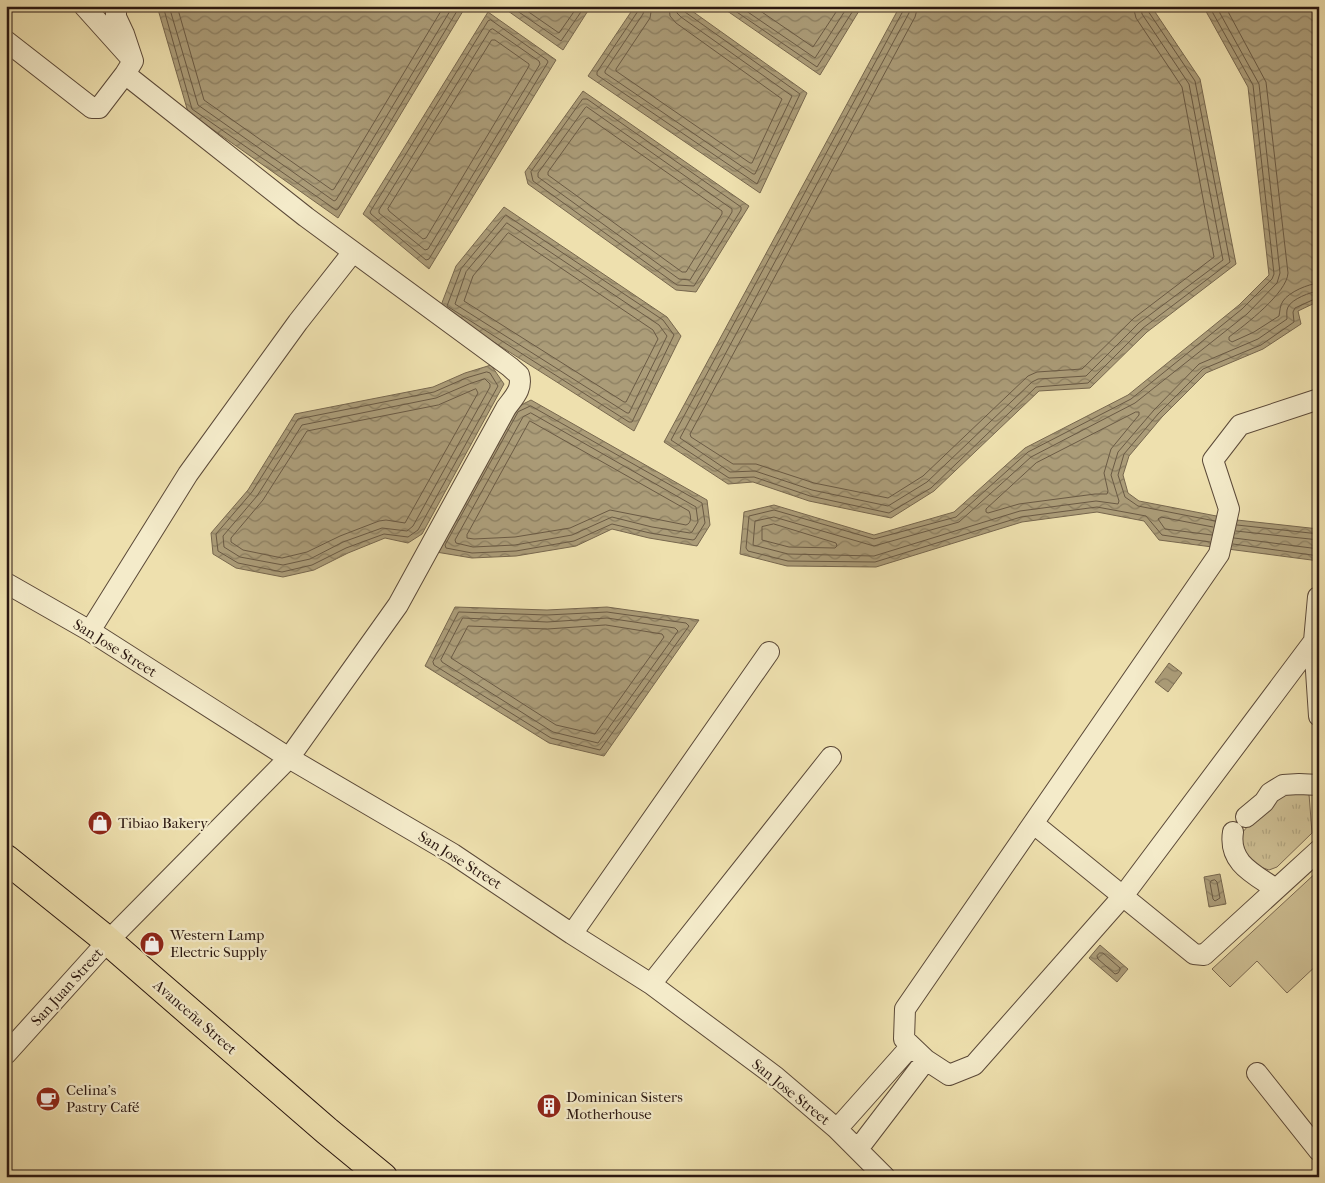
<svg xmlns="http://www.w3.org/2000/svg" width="1325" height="1183" font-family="'IM FELL French Canon',serif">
	<defs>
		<pattern id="grass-tufts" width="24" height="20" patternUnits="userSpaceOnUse" patternTransform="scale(1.25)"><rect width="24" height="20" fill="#cdbe93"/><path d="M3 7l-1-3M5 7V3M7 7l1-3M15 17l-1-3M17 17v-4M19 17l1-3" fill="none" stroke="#b0a37e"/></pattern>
		<pattern id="water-waves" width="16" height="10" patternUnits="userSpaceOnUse" patternTransform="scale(1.25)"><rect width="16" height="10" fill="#ab9c78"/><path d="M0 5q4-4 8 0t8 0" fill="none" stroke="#8b7e61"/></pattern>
	</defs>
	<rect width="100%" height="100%" fill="#eee0ae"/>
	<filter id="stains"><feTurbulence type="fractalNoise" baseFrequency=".004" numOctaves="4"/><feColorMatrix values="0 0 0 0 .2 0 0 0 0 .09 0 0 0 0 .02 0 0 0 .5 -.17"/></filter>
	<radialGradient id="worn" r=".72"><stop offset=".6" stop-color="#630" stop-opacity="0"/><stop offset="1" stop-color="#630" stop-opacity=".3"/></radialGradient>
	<path fill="url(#grass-tufts)" stroke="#7c6a52" d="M1287,792l22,2 3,39 -35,34 -8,3 -20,-7 -9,-28 36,-40z"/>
	<path fill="#cdbe93" stroke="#7c6a52" d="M1319,870v93l-32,30 -30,-32 -27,26 -18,-18z"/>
	<path fill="url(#water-waves)" stroke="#77674e" d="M157,6h309l-128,212 -150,-106z
		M501,6h90l-28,44z
		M635,6h50l122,87 -47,100 -172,-117z
		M720,6h142l-42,69z
		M900,6h251l49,73 36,185 -89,68 -57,56 -51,3 -105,100 -43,27 -82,-17 -56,-19 -25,2 -64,-42z
		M1203,6h116v295l-21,10 3,13 -38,25 -57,24 -44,44 -33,39 -6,19 5,18 11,8 98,19 82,9v32l-160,-21 -15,-19 -47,-9 -75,10 -146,45 -89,-1 -47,-12 4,-42 30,-7 100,30 80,-23 71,-64 103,-53 111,-90 30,-30 -21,-188z
		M488,12l68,48 -127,209 -66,-55z
		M583,91l166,115 -53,86 -20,-2 -148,-106 -3,-12z
		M504,207l163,110 14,19 -47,95 -194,-123 16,-42z
		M491,365l13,19 -82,150 -14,9 -23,-5 -37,15 -34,17 -31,7 -47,-9 -23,-14 -2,-21 37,-43 47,-76 138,-27 32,-14z
		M531,400l176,100 3,25 -13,21 -48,-8 -37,-9 -36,17 -60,10 -44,2 -36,-6 79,-144z
		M455,607l92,3 60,-3 92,13 -95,136 -55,-13 -124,-77z
		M1169,663l13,10 -14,19 -13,-10z
		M1220,874l6,30 -17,3 -5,-30z
		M1100,945l28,24 -11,13 -28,-24z"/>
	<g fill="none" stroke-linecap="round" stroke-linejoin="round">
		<path stroke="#6a5a44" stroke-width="1" d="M163,6l29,103 144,101 2,-1 122,-203
			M169,6l29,99 136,96 2,-1 117,-194
			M177,6l27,94 128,90 2,-1 110,-183
			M510,6l51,35 24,-35
			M520,6l39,27 19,-27
			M638,6v5l-41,61v3l160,109 43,-90 -115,-82 -3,-6
			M645,6l-2,8 -38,57v2l148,101h2l37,-78 -111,-79 -4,-4 -1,-7
			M652,6l-2,12 -34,51v2l134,92h2l30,-64 -106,-76 -6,-7 -1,-10
			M728,6l89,61 39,-61
			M739,6l76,52 33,-52
			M753,6l60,41 27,-41
			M904,6l-1,5 -232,429 58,38 25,-1 56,19 79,17 42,-25 105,-101 52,-4 55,-55 87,-66 -35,-181 -47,-70 -1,-5
			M910,6l-1,7 -229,425 50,34 25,-1 57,19 76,16 39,-24 105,-100 6,-3 48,-3 53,-53 84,-63 -34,-176 -47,-70 -1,-8
			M918,6l-3,11 -225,417 1,3 42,27h23l58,19 74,15 35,-22 105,-100 9,-4 45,-3 52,-51 80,-61 -32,-170 -46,-69 -3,-12
			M1209,6l44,79 21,189 -2,5 -30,30 -111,90 -103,53 -72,65 -82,22 -100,-29 -25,6 -3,32 2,3 40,10 87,1 146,-45 76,-10 49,9 16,19 48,7
			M1216,6l43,78 21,189 -3,10 -30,31 -112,89 -104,54 -72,65 -85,24 -100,-29 -19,4 -2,24 35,9 86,2 146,-45 76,-10 22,3 1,-3 -8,-26 7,-23 36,-42 45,-46 59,-25 29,-20c0,-4 -1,-8 1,-12 4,-8 22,-15 31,-16
			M1225,6l41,76 22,191c-1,20 -43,52 -59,64v3l3,2 22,-10 25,-16c1,-5 1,-11 4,-15 6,-9 25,-17 36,-18
			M491,20l56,40 1,2 -119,197 -3,1 -55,-46 -1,-2 118,-191z
			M493,29l46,32 1,3 -112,185 -3,1 -46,-37v-3l111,-180z
			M492,40h3l34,24v2l-103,172 -3,1 -34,-28 -1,-2z
			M583,99h4l154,108v3l-47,76 -17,-1 -144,-104 -2,-9z
			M587,107l145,102v3l-42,68 -11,-1 -141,-102v-4l47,-65z
			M589,118l133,93v3l-36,58h-4l-134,-97v-3l38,-53z
			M506,215l157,105 11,15 -42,87h-3l-182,-116 14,-37z
			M507,223l152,102 8,11 -38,77h-2l-172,-109 11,-32z
			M509,233l144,97 5,9 -32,63h-2l-160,-101 9,-25 34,-42z
			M487,372l3,1 8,13 -80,144 -10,7 -24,-3 -38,14 -34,17 -30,7 -44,-9 -20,-12 -2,-17 36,-42 46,-73 136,-27 32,-14z
			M485,379l5,5v3l-77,139 -6,5 -25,-3 -39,14 -33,17 -27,6 -43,-8 -16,-10 -1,-11 34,-40 45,-71 134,-27 33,-14z
			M476,389l2,4 -73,130 -19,-3 -7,1 -39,15 -33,16 -25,6 -39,-8 -12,-8v-4l32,-38 44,-69 131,-26z
			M531,406l171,97 3,20 -10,16 -2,1 -43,-7 -38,-9 -38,17 -58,10 -44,2 -26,-5 -1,-3 73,-133z
			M1136,412h3v3l-28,34 -7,24 4,18 -1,3h-12l-76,10 -31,9 -2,-1v-3l50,-46z
			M531,413l165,94 2,15 -6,10 -2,1 -38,-6 -40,-10 -40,18 -57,10 -42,2 -17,-4 -1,-3 68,-123z
			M530,421l159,90c2,5 3,12 -3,14l-76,-15 -40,18 -55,9 -41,2 -7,-1v-3z
			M1215,521l-77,-15 -13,-9 -7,-22 6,-21 34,-40 45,-45 58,-24 33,-23 -1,-10 2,-4 24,-11
			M774,524l62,19 1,3 -2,2 -46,-1 -27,-7v-13z
			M1237,525l82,9
			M1236,531l83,9
			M1212,535l-47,-6 -7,-10 3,-2 52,10
			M1234,538l85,11
			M1233,544l86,12
			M459,612l88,3 60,-3 79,11 3,3 -89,124 -49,-12 -117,-73 -1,-3z
			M463,618l84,4 60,-4 68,10 3,3 -80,112 -45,-11 -111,-70 -1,-2z
			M606,625l56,9 2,3 -69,97 -39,-9 -105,-67 17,-32 79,3z
			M1215,880l2,2 3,16 -5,3 -2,-2 -3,-16 1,-2z
			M1100,953h3l17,15v2l-2,3 -3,1 -17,-15 -1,-3z"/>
		<defs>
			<path id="street" d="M84,6l44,49
				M6,41l86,67h7l26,-34
				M6,583l84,48 199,127 164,96 119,80 79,50 125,93 61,52 48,48
				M1318,597l-4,44 5,75
				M90,631l98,-157 110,-152 55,-70
				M1314,641l-191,255 -149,169 -25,10 -23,-15 -22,-21 1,-30 314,-455 10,-45 -16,-49 27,-35 79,-26
				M1246,817l18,-15 6,-9 13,-8 16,-1 20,1
				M1034,824l160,130 10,1 115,-105
				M1233,832c-5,31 21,42 43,57
				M572,934l197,-282
				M651,984l180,-227
				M6,1054l102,-113 181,-183 109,-153 108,-197c8,-11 17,-19 13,-33l-9,-8 -204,-150 -181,-143 8,-13 -9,-27 -8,-17v-11
				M1257,1073l62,78
				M837,1129l74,-83
				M858,1149l68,-89"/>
			<path id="primary" d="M6,859l102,82 219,190 56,46"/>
		</defs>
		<use href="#street" stroke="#5b4938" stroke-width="22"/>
		<use href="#primary" stroke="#2a1710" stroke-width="30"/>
		<use href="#street" stroke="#f4ebca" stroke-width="20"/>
		<use href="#primary" stroke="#eee0ae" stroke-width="28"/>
	</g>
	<defs>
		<symbol id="shop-disc" viewBox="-11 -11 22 22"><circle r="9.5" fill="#8f2418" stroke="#f4ebca"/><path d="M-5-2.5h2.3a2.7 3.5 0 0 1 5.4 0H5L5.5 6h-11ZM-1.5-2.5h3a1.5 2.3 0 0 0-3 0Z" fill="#fff"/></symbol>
		<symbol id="cafe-disc" viewBox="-11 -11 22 22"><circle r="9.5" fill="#8f2418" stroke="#f4ebca"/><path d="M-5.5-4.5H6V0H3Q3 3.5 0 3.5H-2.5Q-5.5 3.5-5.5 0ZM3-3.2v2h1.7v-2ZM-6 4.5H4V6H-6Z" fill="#fff"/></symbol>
		<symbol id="building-disc" viewBox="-11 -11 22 22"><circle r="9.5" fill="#8f2418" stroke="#f4ebca"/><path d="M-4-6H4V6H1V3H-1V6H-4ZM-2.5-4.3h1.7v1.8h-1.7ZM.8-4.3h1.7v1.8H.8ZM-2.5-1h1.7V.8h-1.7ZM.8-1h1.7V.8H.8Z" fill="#fff"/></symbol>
	</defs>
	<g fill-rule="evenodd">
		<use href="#shop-disc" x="86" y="809" width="28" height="28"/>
		<use href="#shop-disc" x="138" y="930" width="28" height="28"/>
		<use href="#cafe-disc" x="34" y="1085" width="28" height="28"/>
		<use href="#building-disc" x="535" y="1092" width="28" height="28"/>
	</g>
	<g text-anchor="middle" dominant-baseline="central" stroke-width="4.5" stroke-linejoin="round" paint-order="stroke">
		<g font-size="15" fill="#2a1710" stroke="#f4ebca">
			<text transform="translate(115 648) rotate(32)">San Jose Street</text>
			<text transform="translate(460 860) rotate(32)">San Jose Street</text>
			<text transform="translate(67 987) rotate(-48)">San Juan Street</text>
			<text transform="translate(195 1017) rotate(41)">Avanceña Street</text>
			<text transform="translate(791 1092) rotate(39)">San Jose Street</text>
		</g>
		<g font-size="15" fill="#2a1710" stroke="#f4ebca" text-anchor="start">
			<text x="118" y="823">Tibiao Bakery</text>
			<text x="170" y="935">Western Lamp<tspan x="170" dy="17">Electric Supply</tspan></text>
			<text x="66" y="1090">Celina's<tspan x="66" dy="17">Pastry Café</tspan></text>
			<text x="566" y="1097">Dominican Sisters<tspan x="566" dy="17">Motherhouse</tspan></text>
		</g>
	</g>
	<rect width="1325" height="1183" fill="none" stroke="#eee0ae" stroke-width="25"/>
	<rect x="8" y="8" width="1310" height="1168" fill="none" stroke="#2a1710" stroke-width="2.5"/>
	<rect x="12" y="12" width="1300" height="1158" fill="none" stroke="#2a1710"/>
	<rect width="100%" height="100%" filter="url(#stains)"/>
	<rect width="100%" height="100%" fill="url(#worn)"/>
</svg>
